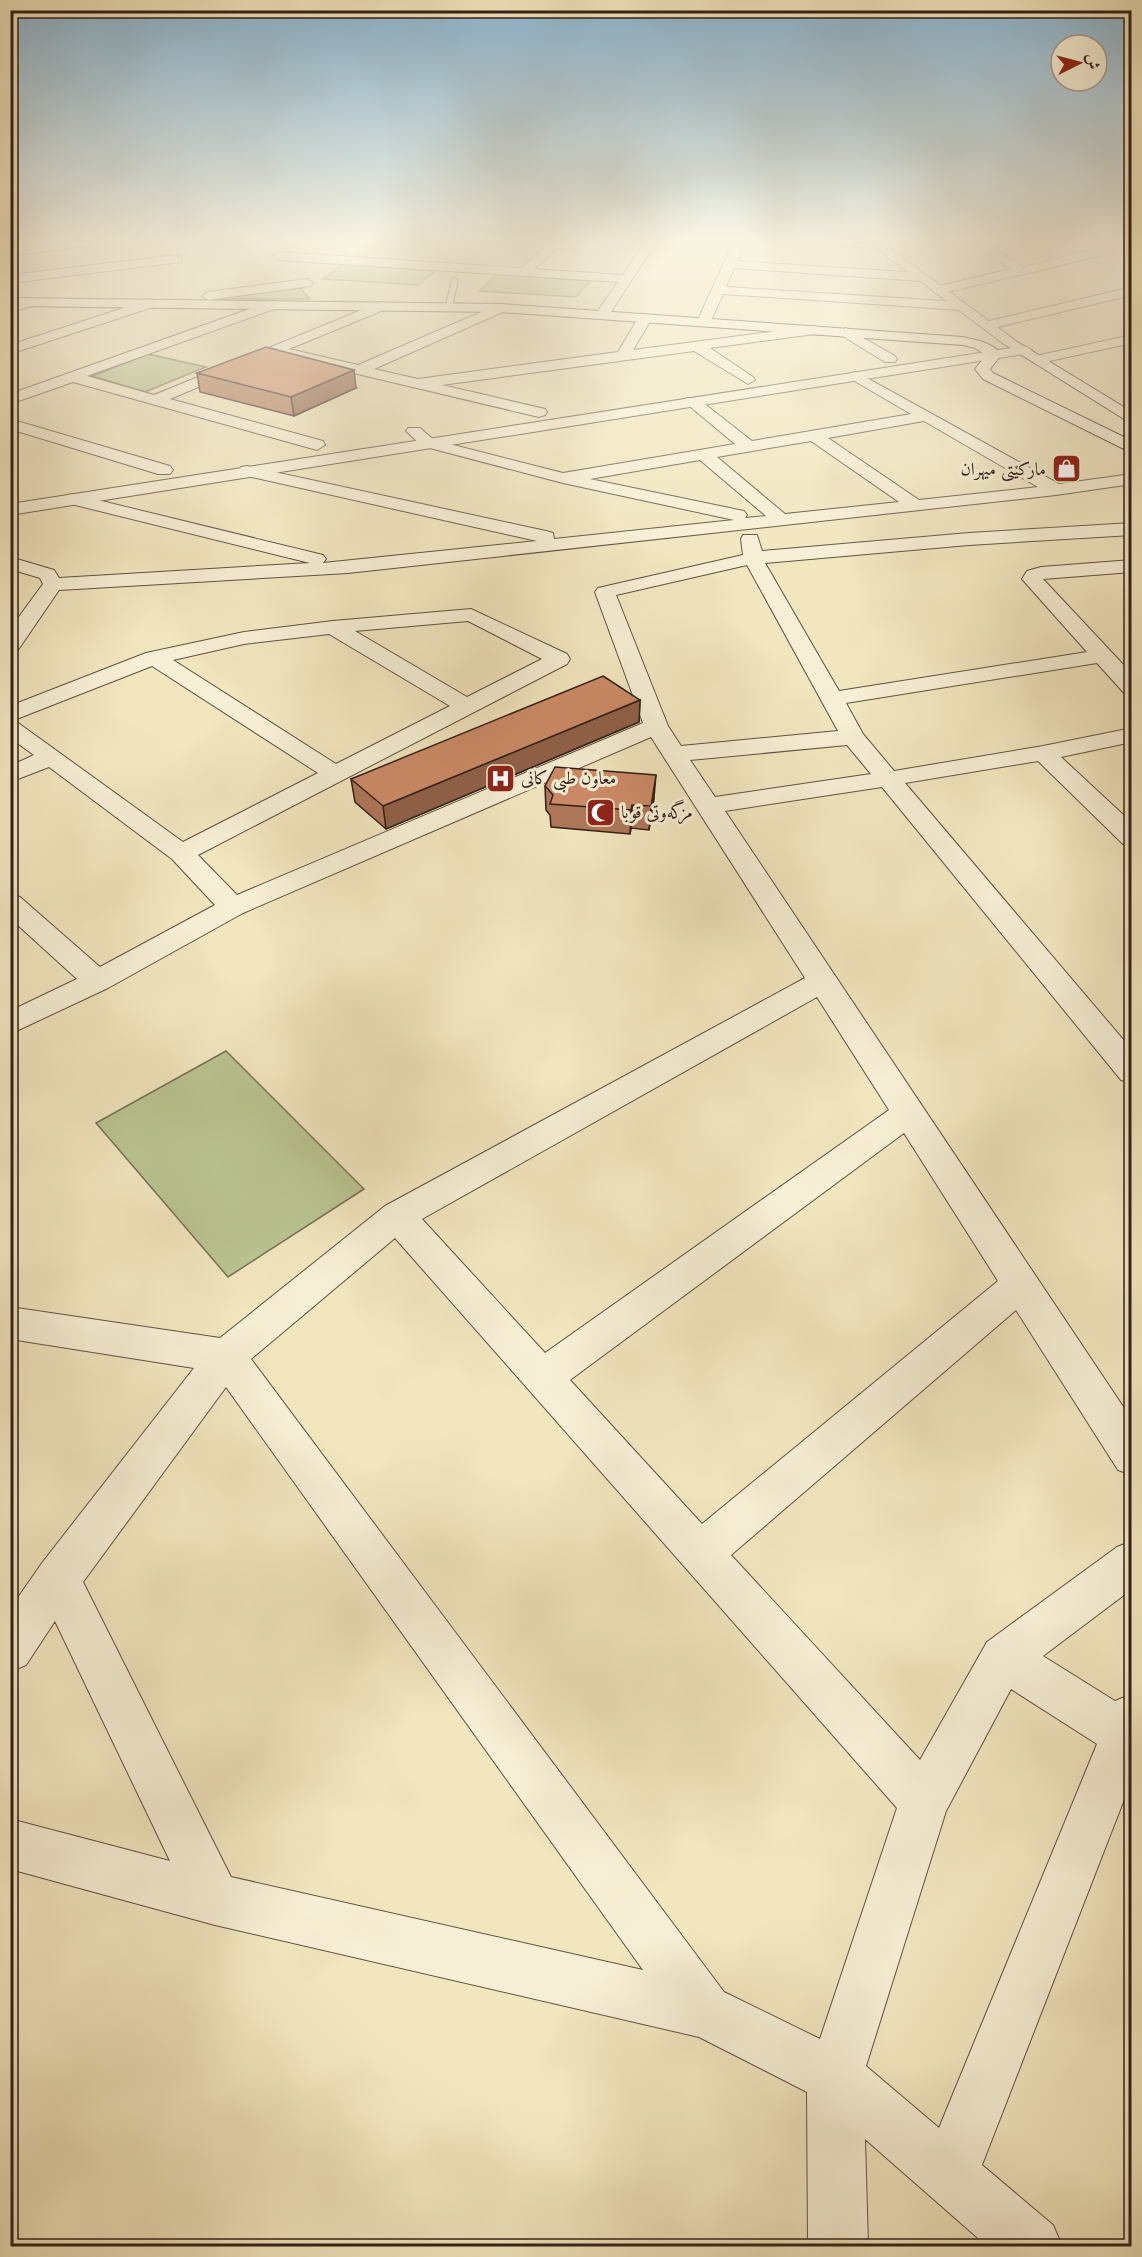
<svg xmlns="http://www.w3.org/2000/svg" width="1142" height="2257" font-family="Cardo,Amiri,serif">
	<rect width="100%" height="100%" fill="#f2e6bf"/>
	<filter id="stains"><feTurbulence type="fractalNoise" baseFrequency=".00333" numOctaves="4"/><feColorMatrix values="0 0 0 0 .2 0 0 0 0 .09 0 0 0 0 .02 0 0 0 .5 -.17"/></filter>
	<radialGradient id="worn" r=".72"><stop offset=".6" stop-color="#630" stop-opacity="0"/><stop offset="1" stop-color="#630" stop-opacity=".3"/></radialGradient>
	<path fill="#bac592" stroke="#757256" stroke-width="1.5" d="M343,264l92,7 -17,14 -95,-6z
		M497,274l93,7 -14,16 -96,-6z
		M298,286l12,13h-92l-2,-3z
		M148,354l58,13 -61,25 -53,-16z
		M226,1051l138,138 -136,88 -132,-154z"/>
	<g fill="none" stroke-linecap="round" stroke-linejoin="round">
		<defs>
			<path id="service" d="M455,278l3,2 -6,27 -7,2 7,-29z"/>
			<path id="minor" d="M68,241h39l-5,3 -92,12v-8z
				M552,241h12l-30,28 89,6 23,-34h11l-50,77 -5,1 -7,-4 23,-33 -339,-22 -6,-4 6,-4 242,16z
				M734,241h12l-9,20 184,12 6,4 -6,4 -187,-13 -8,19 235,15 7,4 -7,4 -238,-16 -14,31h-10l-2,-3z
				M795,241h86l2,3 -6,4 -77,-4z
				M971,241h14l38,26 84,-21 6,4 -2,3 -171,41 -5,-1 -1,-3 1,-3 75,-18z
				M177,255l4,1v6l-171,21v-8z
				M307,279l6,4 -2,3 -103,14 -6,-4 6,-4z
				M1132,287v8l-142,34 -7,-4 2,-3z
				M30,298l7,4 -2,3 -25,7v-8z
				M151,299l7,4 -2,3 -146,48v-9z
				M272,301l5,1 2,3 -2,3 -190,68 67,19 227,-93 5,1 2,3 -2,3 -97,40 69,16 142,-61 5,1 2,3 -2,3 -131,58 44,10 200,-27 22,-37 5,-1 7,4 -19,32 182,-24 7,4 -7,4 -105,14 43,29 2,3 -7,4 -54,-33 -252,34 103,24 2,3 -2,3 -6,2 -253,-60 -7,-4 -109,46 153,42 2,4 -8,5 -244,-68 -63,22v-10z
				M846,328l49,28 2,3 -2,3h-10l-44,-27 -2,-3z
				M1132,335v8l-92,20 -7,-4 7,-4z
				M856,372l203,112 73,-10v10l-76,11 -708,78 -289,17 -41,60 -8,1v-22l33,-45 -3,-6 -30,-9v-12l44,13 5,8 251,-15 -243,-60 -3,-4 3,-4 6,-1 250,61 3,4 -3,4 214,-22 -290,-65 -6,-1 -3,-4 3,-4 6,-1 299,65 7,2 1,6 180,-19 -171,-37 -141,-37 -16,-15 2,-3h12l14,12 129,33 172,-29 -48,-40 -3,-3 3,-3h10l55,43 159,-27 -60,-35 -2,-3 2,-3zM924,421l114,66 -119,13 -91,-62zM811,441l88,61 -114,12 -68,-57zM700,460l66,56 -21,2 2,-3 -3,-4 -154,-32z
				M10,419l160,47 3,4 -3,4h-12l-148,-45z
				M1132,523v12l-163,10 -204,18 74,128 248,-39 -65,-73 5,-8 14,-4 91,-7v12l-89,7 89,95v21l-8,-2 -27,-30 -251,40 17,31 31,37 149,-25 89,-18v14l-71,15 71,66v23l-9,-2 -85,-83 -133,22 227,267v33l-11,-3 -239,-293 -157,24 407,609v55l-14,-5 -102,-160 -285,245 189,205 67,-118 130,-95 15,-6v48l-89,67 72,45 17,-7v85l-150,386 71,60 9,21h-75l-122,-107 3,107h-60l-1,-154 -108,-55 -484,-112 -205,-56v-50l160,42 -115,-240 -29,44 -16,7v-63l32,-46 152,-195 -184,-29v-32l210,31 165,-132 420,-228 -154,-241 -408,176 -135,75 -98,46v-23l67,-32 -67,-61v-24l10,3 80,70 115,-62 -43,-46 -123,-92 -39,15v-16l24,-11 -24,-17v-32l136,-53 98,-21 89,-11 138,-12 96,45 3,5 -3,5 -369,191 39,40 406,-172 -48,-131 3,-4 145,-33 -2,-16 2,-4h14l5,16 207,-18zM747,565l91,166 -157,15 -13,-20 -52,-131zM468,621l74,38 -75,38 -112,-66zM329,634l121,72 -114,58 -163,-104 71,-16zM152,666l166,107 -135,69 -169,-122zM847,745l24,29 -156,23 -25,-37zM817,997l72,113 -344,243 -123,-134zM904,1133l94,148 -296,243 -132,-144zM395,1238l502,570 -77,231 -96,-47 -473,-633zM226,1387l417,583 -412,-93 -148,-295zM1011,1689l86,55 -158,384 -73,-62 80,-255z"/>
			<path id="tertiary" d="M867,241h13l136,100 -7,4 -5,-1z
				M1025,346l7,4 -2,3 -1020,162v-11z"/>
			<path id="secondary" d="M10,298l490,6 463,33c14,3 29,6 39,17l-12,15 3,4 139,68v12l-149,-74 -8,-10 11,-14 -11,-7 -12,-3 -463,-33 -490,-6z
				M1009,337l123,75v12l-128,-80 -2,-3z"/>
		</defs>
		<use href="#service" stroke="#605142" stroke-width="2"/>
		<use href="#minor" stroke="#605142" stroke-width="2"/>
		<use href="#tertiary" stroke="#605142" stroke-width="2"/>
		<use href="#secondary" stroke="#301f19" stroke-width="2"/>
		<use href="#service" fill="#f7efd5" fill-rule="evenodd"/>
		<use href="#minor" fill="#f7efd5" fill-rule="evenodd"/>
		<use href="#tertiary" fill="#f7efd5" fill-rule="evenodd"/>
		<use href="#secondary" fill="#f7efd5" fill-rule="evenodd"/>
	</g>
	<path fill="#af7759" stroke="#301f19" stroke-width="1.5" d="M197,373l159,15 -62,28 -94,-24z
		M640,700l-1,22 -253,107 -31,-27 -4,-23z
		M545,786l109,12 -5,32 -18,-2 -1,6 -79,-7 -1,-12 -4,-5z"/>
	<path fill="#8f6148" stroke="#301f19" stroke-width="1.5" d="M354,370l2,18 -62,28 -3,-19z
		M640,700l-1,22 -253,107 -3,-23z
		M656,775l-2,23 -5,32 2,-24z
		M632,805l-1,23 -1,6 1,-24z"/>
	<path fill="#cc8a67" stroke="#301f19" stroke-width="1.5" d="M266,347l88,23 -63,27 -94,-24z
		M603,676l37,24 -257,106 -32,-27z
		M555,767l101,8 -5,31 -19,-1 -1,5 -81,-6 3,-9 -8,-9z"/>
	<linearGradient id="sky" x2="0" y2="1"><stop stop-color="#8bb8d6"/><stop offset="0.43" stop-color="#f9f4e2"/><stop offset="1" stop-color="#f9f4e2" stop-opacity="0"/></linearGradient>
	<rect width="1142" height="557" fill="url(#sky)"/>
	<defs>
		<symbol id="shop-square" viewBox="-11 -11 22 22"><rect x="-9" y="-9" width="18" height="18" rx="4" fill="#8f2418" stroke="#f7efd5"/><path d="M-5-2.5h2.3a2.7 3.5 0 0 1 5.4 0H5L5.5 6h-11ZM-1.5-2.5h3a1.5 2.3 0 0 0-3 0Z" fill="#fff"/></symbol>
		<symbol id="hospital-square" viewBox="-11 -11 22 22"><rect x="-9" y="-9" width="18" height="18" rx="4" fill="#8f2418" stroke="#f7efd5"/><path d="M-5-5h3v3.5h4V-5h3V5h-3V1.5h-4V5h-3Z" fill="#fff"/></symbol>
		<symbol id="mosque-square" viewBox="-11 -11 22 22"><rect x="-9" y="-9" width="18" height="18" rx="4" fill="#8f2418" stroke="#f7efd5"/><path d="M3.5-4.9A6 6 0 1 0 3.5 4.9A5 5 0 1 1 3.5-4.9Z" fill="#fff"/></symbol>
	</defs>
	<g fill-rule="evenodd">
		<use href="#shop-square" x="1050" y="452" width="33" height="33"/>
		<use href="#hospital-square" x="484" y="762" width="33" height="33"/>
		<use href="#mosque-square" x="584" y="796" width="33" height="33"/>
	</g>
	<g text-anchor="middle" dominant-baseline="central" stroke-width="6" stroke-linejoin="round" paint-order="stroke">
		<g font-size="18" fill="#301f19" stroke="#f7efd5" text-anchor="start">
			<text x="1046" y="469" text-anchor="end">مارکێتی میهران</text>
			<text x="521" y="778">معاون طبی کانی</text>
			<text x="621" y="812">مزگەوتی قوبا</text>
		</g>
	</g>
	<rect width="1142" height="2257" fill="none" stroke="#f2e6bf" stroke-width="36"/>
	<rect x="12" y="12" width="1118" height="2233" fill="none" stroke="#301f19" stroke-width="3"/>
	<rect x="18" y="18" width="1106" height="2221" fill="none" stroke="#301f19" stroke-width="1.5"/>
	<g transform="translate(1079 63) rotate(84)"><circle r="28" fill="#f7efd5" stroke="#a79c8a" stroke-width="1.5"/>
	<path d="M0-4.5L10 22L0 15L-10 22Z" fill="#8f2418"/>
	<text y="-9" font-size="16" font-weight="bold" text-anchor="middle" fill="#301f19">ش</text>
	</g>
	<rect width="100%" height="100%" filter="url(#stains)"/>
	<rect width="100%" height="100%" fill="url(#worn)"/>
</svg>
